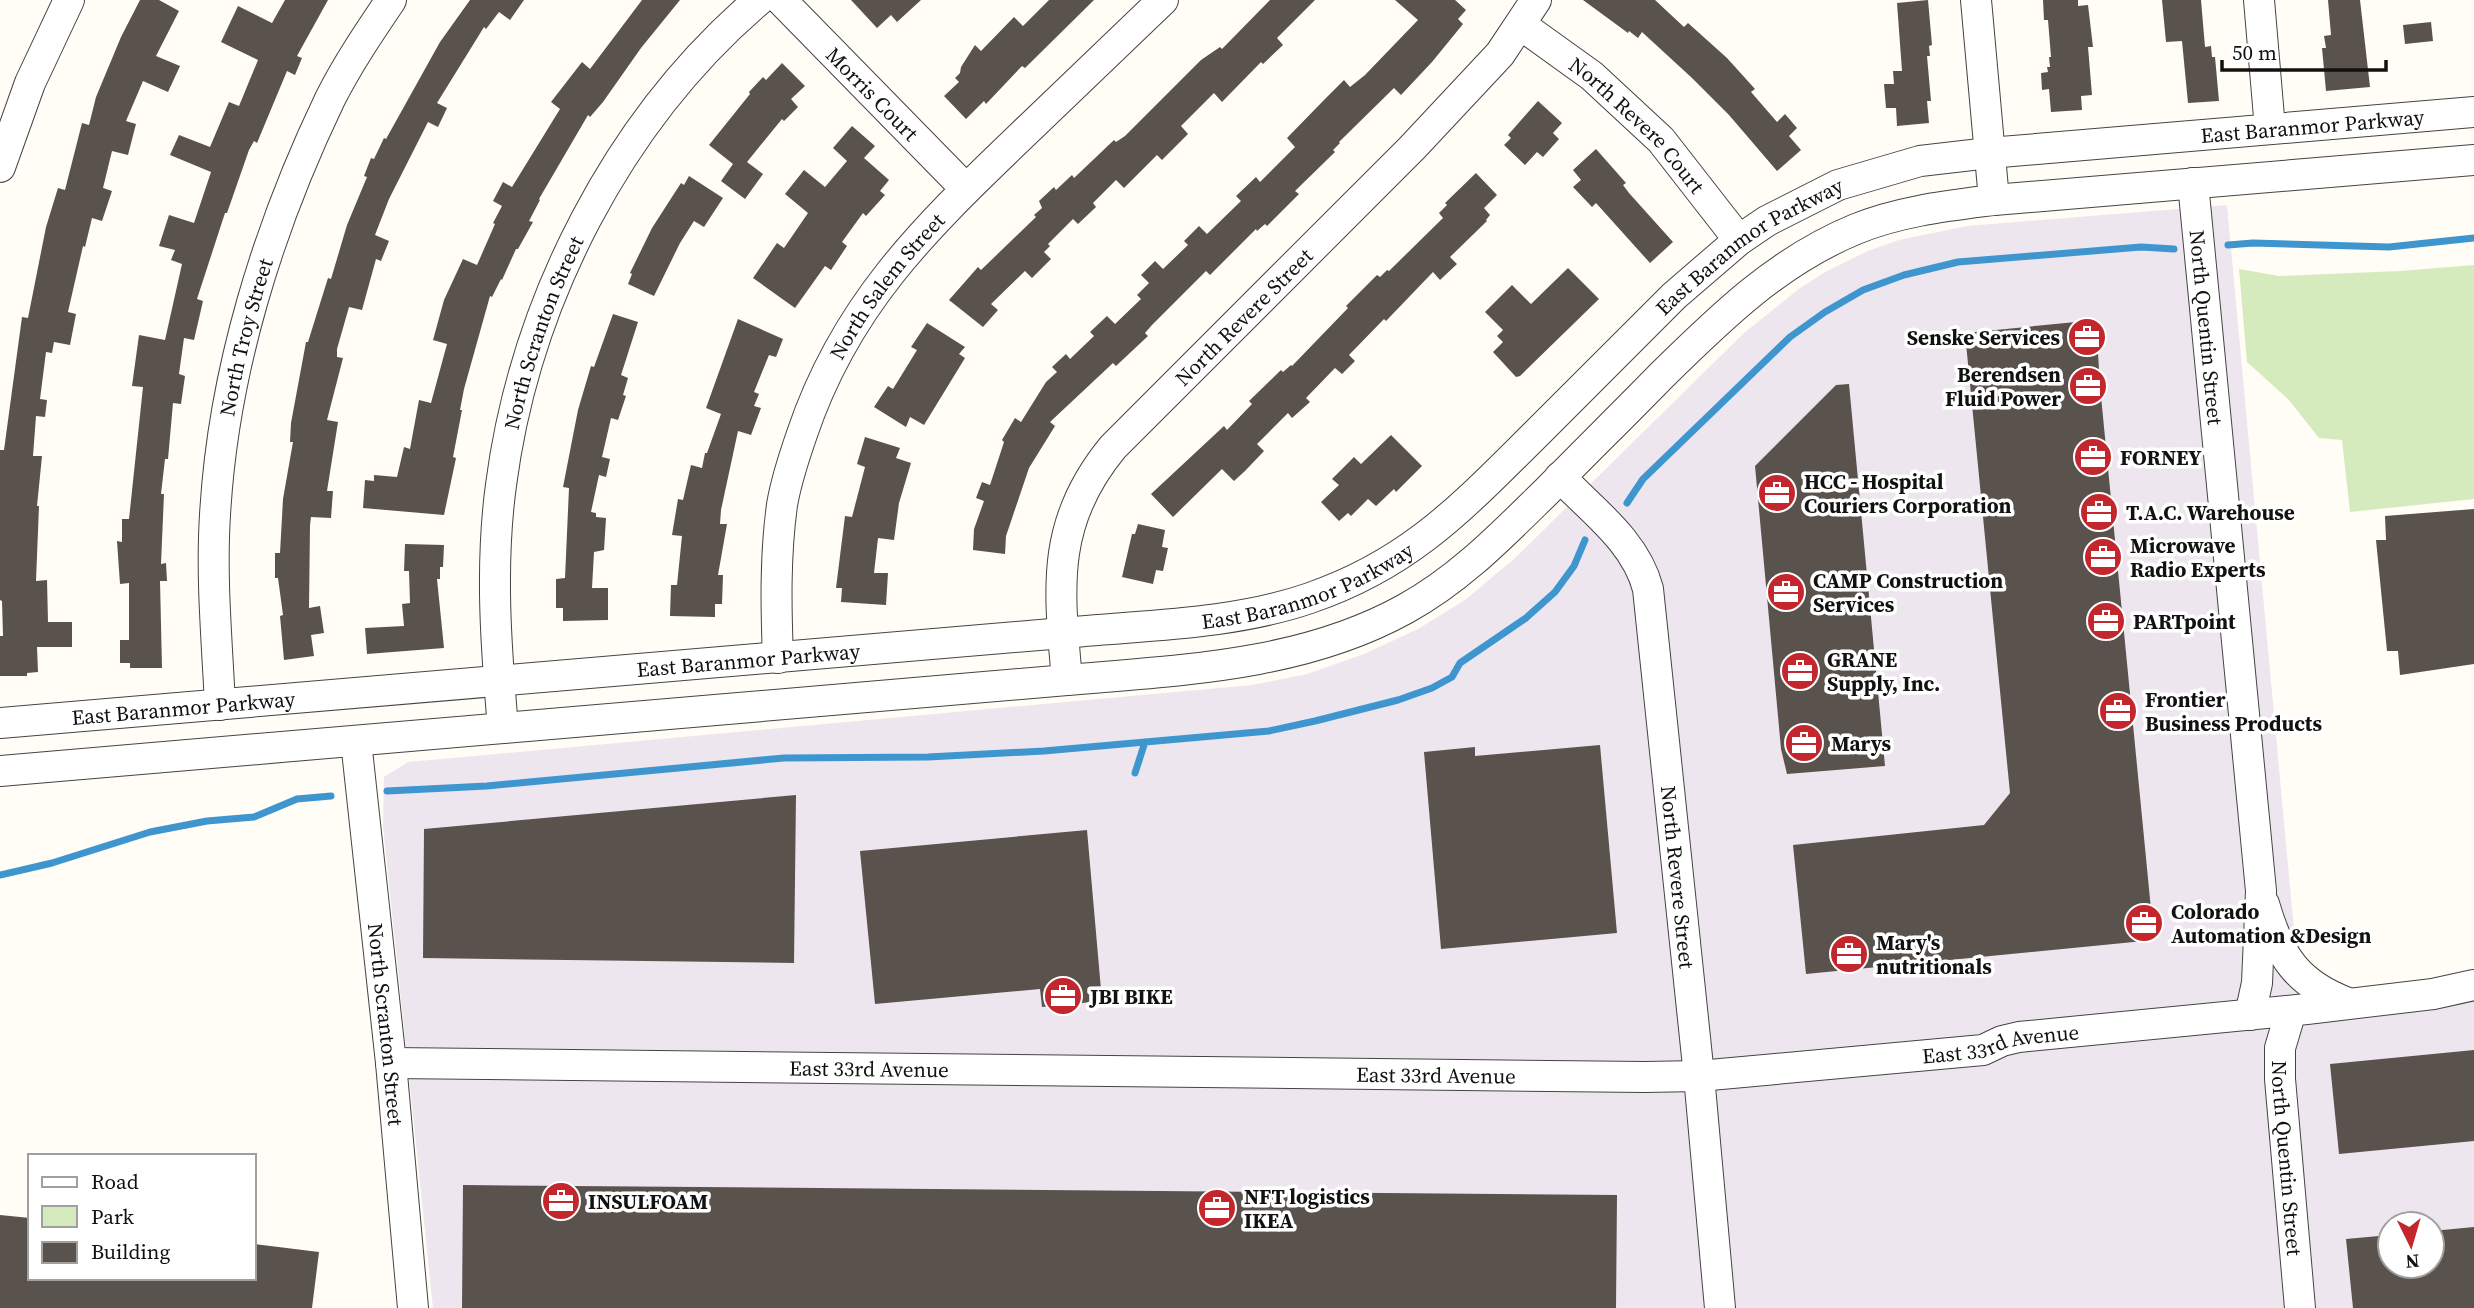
<svg xmlns="http://www.w3.org/2000/svg" width="2474" height="1308" font-family="'Source Serif 4',serif">
	<rect width="100%" height="100%" fill="#fffdf5"/>
	<path fill="#eee6ef" fill-rule="evenodd" d="M2227,205l75,812 172,-16v307h-2041l-50,-482 1,-49 24,-15 844,-77 55,-11 57,-20 54,-25 47,-29 49,-41 230,-226 56,-45 27,-17 41,-20 31,-11 68,-14zM2390,1224h42v42h-42z"/>
	<path fill="#d5ebbd" d="M2474,265v234l-124,13 -8,-72 -23,-2 -31,-39 -41,-37 -8,-93 40,7 121,-5z"/>
	<g fill="none" stroke-linecap="round" stroke-linejoin="round">
		<path stroke="#3f96cf" stroke-width="7" d="M2228,245l25,-2 136,4 85,-9
			M1627,503l16,-24 147,-142 35,-25 38,-22 41,-15 54,-13 183,-15 33,2
			M1135,773l10,-31
			M387,791l100,-5 297,-28 144,-1 116,-6 225,-20 46,-10 83,-21 34,-12 20,-11 8,-14 66,-45 29,-26 19,-26 11,-26
			M0,875l52,-12 98,-31 57,-11 47,-4 43,-18 34,-3"/>
	</g>
	<path fill="#5a524d" d="M140,0h19l20,11 -23,45 24,10 -12,26 -25,-11 -17,40 10,3 -8,31 -16,-4 -9,37 9,3 -10,30 -10,-3 -7,29 -2,-1 -15,66 8,2 -6,31 -16,-3 -2,11 -6,-1 -6,47 7,1 -2,17 -9,-1 -3,40h9l-5,50h2l-3,75 11,-1 1,42h24v25h-35l1,25 -11,1v3h-27v-40h3l-1,-35 -2,-1v-150h4l18,-133 6,1 18,-91 12,-39 7,2 17,-67 7,2 7,-28 25,-60z
		M285,0h43l-31,56 5,2 -7,17 -8,-4 -30,72 -3,-2 -5,9 -22,63h-2l-28,86 6,2 -9,39 -10,-2 -5,36 6,2 -4,28 -8,-1 -5,56h-3l-4,35h3l-3,70 5,-1 1,18h-7l2,87h-32v-5h-10v-23h9v-57l-9,1 -3,-43 5,1v-23h7l14,-132 -11,-1 7,-51 26,5 17,-76 -11,-4 4,-10 -16,-4 10,-31 25,8 17,-51 -41,-17 9,-20 31,12 19,-45 10,4 19,-46 -37,-18 17,-36 34,17z
		M470,0h54l-14,20 -11,-8 -13,17 -2,-2 -47,76 10,5 -9,19 -10,-5 -39,77 -14,36 14,6 -8,20 -5,-2 -14,51 -13,-3 -12,42v8l6,1 -16,62 11,2 -11,69h6l-2,27 -20,-1 -1,8 -1,83 11,-2 4,27 -13,2 3,21 -30,4 -4,-44 3,-1 -5,-37h-3v-25h5l3,-54 10,-57h-3l1,-19 15,-81h2l20,-64 3,1 16,-54 20,-48 -3,-1 7,-18 3,1 10,-21 2,1 54,-97z
		M642,0h38l-39,48 -38,54 -13,15 -2,-2 -49,84 1,1 -11,21 4,1 -15,27h-2l-14,31 -1,-1 -9,18 -2,-1 -26,93 -4,21h2l-9,47 3,1 -12,57 -81,-7 2,-28 9,1v-6l23,2 7,-30 6,2 9,-49 12,3 16,-59 -14,-4 11,-40 19,-41 14,6 18,-41 -2,-1 9,-17 -9,-5 10,-19 9,5 48,-78 -9,-7 31,-40 8,7z
		M851,0h70l-24,22 -6,-7 -14,13z
		M1049,0h45l-69,68 -3,-2 -36,38 -2,-3 -18,18 -22,-23 15,-14 -4,-4 5,-5 1,-6 14,-22 6,6 33,-34 9,9z
		M1270,0h45l-38,38 6,7 -20,19 -2,-2 -39,40 -8,-9 -33,33 7,8 -26,26 -5,-5 -33,33 -8,-8 -23,23 3,4 -18,17 -5,-5 -25,25 2,2 -6,6 7,7 -19,19 -7,-7 -34,33 7,6 -15,17 -34,-27 29,-33 3,3 55,-53 -2,-2 8,-7 -3,-7 15,-14 2,3 16,-15 2,3 40,-38 2,2 9,-6 76,-76 19,-13 2,2z
		M1395,0h60l11,10 -8,9 5,5 -31,38 -31,33 -7,-7 -55,54 1,1 -7,7 2,2 -40,39 4,3 -32,32 -2,-2 -8,7 -1,-2 -46,46 -4,-4 -54,54 -7,8 3,3 -32,30 -3,-3 -63,59 5,4 -26,42 -23,68 -1,18 -32,-4 1,-21 10,-28 -8,-3 6,-16 8,3 14,-43 -2,-2 13,-22 6,4 25,-40 11,-10 -5,-5 14,-13 4,5 24,-23 -4,-4 17,-16 8,8 26,-25 -4,-4 12,-12 -8,-8 14,-14 8,8 25,-24 -4,-4 15,-15 8,8 34,-33 -5,-5 20,-19 4,5 35,-35 -8,-9 37,-38 20,-20 6,7 15,-12 53,-55z
		M1583,0h72l29,27 4,-4 39,35 28,31 -4,3 26,30 8,-8 12,14 -8,8 12,14 -24,21 -48,-56 -37,-37 -50,-46 -4,6 -9,-7 -1,2z
		M1928,0l4,45 -3,1 1,10h-3l4,45h-4l2,22 -32,3 -1,-18h-10l-2,-24h10l-1,-13h9l-5,-68z
		M2043,0h35v6l10,-1 5,42h-5l4,48 -11,1 1,14 -31,2 -2,-23 -7,1 -1,-17 7,-1 -1,-5h3l-1,-10h2l-3,-37h-4z
		M2162,0h39l4,47 6,-1 1,11h3l4,44 -31,2 -6,-62 -16,1z
		M2328,0h32l10,87 -44,4 -4,-43h4l-2,-12 7,-1z
		M2431,22l2,19 -28,3 -2,-19z
		M782,63l23,23 -14,13 7,8 -14,14 -2,-2 -35,43 16,12 -18,25 -24,-18 12,-17 -24,-19 41,-51 -1,-2 14,-15 3,3z
		M1538,101l24,22 -9,10 6,6 -16,18 -6,-5 -12,13 -21,-20 7,-7 -3,-3z
		M852,126l23,20 -11,12 25,22 -9,11 5,4 -19,21 -3,-3 -21,29 5,4 -16,24 -6,-4 -30,42 -42,-30 24,-35 7,5 24,-35 -23,-19 19,-24 21,17 22,-26 -14,-13z
		M1596,149l30,34 -3,2 6,8 44,49 -23,21 -54,-60 -4,4 -19,-20 8,-7 -8,-10z
		M1476,173l21,22 -13,13 6,7 -4,5 1,1 -37,36 7,7 -17,16 -7,-8 -47,49 -2,-2 -35,36 6,6 -13,13 -7,-6 -29,30 4,4 -18,16 -4,-5 -31,31 7,7 -19,20 -11,10 -12,-12 -49,48 -22,-23 73,-68 3,4 25,-26 -3,-3 32,-31 2,2 8,-7 1,1 56,-58 -2,-2 31,-31 3,2 7,-7 2,1 54,-53 -4,-5 8,-8 -2,-2z
		M689,176l34,22 -19,29 -10,-6 -14,22 -26,53 -26,-12 4,-10 -2,-1 22,-45 29,-45 3,2z
		M1568,268l31,31 -79,77 -4,1 -23,-25 10,-10 -6,-6 6,-6 -18,-18 27,-27 19,19z
		M613,314l25,8 -17,53 7,3 -5,17 3,1 -8,24 -7,-2 -9,39 8,2 -4,18 -7,-2 -8,37 5,1v4l10,1 -2,32 -10,2 -2,36h16v32l-45,1v-13h-7v-29l9,-1 4,-90 -6,-1 15,-77 13,-44 3,1z
		M738,319l45,20 -7,18 -7,-2 -15,37 5,2 -5,12 7,2 -10,27 -13,-4 -17,79 -1,14h7l-9,51h5l-1,29h-7v13l-45,-1 1,-31h6l5,-49 -10,-1 6,-36 5,1 8,-35 11,3 3,-15h2l14,-39 -15,-6z
		M2096,320l4,66 54,554 -348,34 -13,-129 191,-20 26,-32 -45,-460z
		M927,323l38,24 -6,7 6,4 -41,67 -14,-8 -4,10 -32,-20 14,-21 5,3 24,-39 -6,-3z
		M1849,384l36,382 -98,8 -6,-25 -26,-283 81,-81z
		M1391,435l31,31 -26,26 -2,-3 -18,17 -8,-7 -17,17 -3,-3 -9,8 -18,-19 18,-17 -7,-6 22,-22 7,7z
		M865,437l35,11 -4,10 15,5 -12,40 -5,37 -16,-2 -4,35h14l-2,32 -45,-3 1,-14h-6l9,-72 7,1 13,-50 -8,-3z
		M2474,509v155l-74,11 -2,-24h-11l-11,-111h10l-1,-24z
		M1138,524l27,6 -3,17 6,1 -5,23 -7,-1 -3,14 -31,-7 10,-43h3z
		M405,544l39,1 -1,22h-3v12h-3l7,69 -77,6 -2,-26 39,-2 -2,-22 8,-1 -1,-32h-5z
		M1600,745l17,188 -176,16 -17,-197 51,-5v9z
		M796,795l-2,168 -371,-5 1,-129z
		M1087,830l15,171 -60,6 -2,-18 -165,15 -15,-153z
		M2474,1050v91l-135,13 -9,-90z
		M463,1185l1154,10 -1,113h-1154z
		M0,1215l30,3v60h224v-34l65,8 -7,56h-312z
		M2474,1227v81h-121l-7,-69 44,-4v31h42v-35z"/>
	<g fill="none" stroke-linecap="round" stroke-linejoin="round">
		<defs>
			<g id="minor">
				<path id="s1" d="M781,0l185,189"/>
				<path d="M1976,0l18,200"/>
				<path d="M2259,0l11,129"/>
				<path id="s2" d="M1521,25l71,51 69,64 78,100"/>
				<path d="M0,167l30,-84 39,-83"/>
				<path id="s3" d="M2193,183l68,708 -4,92 -7,32"/>
				<path id="s4" d="M1560,477c33,34 76,65 88,112l51,487 21,232"/>
				<path id="s5" d="M778,658c-2,-51 -3,-102 4,-153 4,-24 12,-48 20,-71 43,-128 121,-204 216,-295 48,-46 97,-93 145,-139"/>
				<path id="s6" d="M1067,680c-8,-91 -17,-157 46,-233l299,-299 88,-94 36,-54"/>
				<path id="s7" d="M220,705c-3,-64 -9,-127 -5,-190 8,-143 53,-287 115,-416 17,-34 40,-68 61,-99"/>
				<path id="s8" d="M0,723l1063,-90c81,-8 169,-8 247,-35 102,-35 154,-93 229,-167 45,-45 90,-90 135,-135l65,-56 28,-19 71,-36 82,-24 69,-8 485,-41"/>
				<path id="s9" d="M503,728c-7,-81 -13,-162 -2,-243 24,-183 117,-365 258,-485"/>
				<path id="s10" d="M356,741l35,322 22,245"/>
				<path d="M0,771l1067,-91c115,-10 235,-14 338,-71 55,-30 98,-75 142,-118 38,-39 77,-77 115,-116 59,-58 116,-114 194,-146 44,-18 91,-23 138,-29l480,-40"/>
				<path d="M2264,904c15,52 33,80 84,99"/>
				<path id="s11" d="M2291,1011l-11,37v31l20,229"/>
				<path id="s12" d="M391,1063l1254,14 54,-1 284,-26 19,-9 17,-4 288,-28 126,-15 41,-9"/>
			</g>
		</defs>
		<use href="#minor" stroke="#444" stroke-width="32"/>
		<use href="#minor" stroke="#fff" stroke-width="30"/>
	</g>
	<defs>
		<symbol id="office-disc" viewBox="-11 -11 22 22"><circle r="9.5" fill="#c4262e" stroke="#fff"/><path d="M-6-3h4V-5.5h4V-3h4V5H-6ZM-1-4.5V-3h2v-1.5ZM-6 0V1H6V0Z" fill="#fff"/></symbol>
	</defs>
	<g fill-rule="evenodd">
		<use href="#office-disc" x="2065" y="315" width="44" height="44"/>
		<use href="#office-disc" x="2066" y="364" width="44" height="44"/>
		<use href="#office-disc" x="2071" y="435" width="44" height="44"/>
		<use href="#office-disc" x="1755" y="471" width="44" height="44"/>
		<use href="#office-disc" x="2077" y="490" width="44" height="44"/>
		<use href="#office-disc" x="2081" y="535" width="44" height="44"/>
		<use href="#office-disc" x="1764" y="570" width="44" height="44"/>
		<use href="#office-disc" x="2084" y="599" width="44" height="44"/>
		<use href="#office-disc" x="1778" y="649" width="44" height="44"/>
		<use href="#office-disc" x="2096" y="689" width="44" height="44"/>
		<use href="#office-disc" x="1782" y="721" width="44" height="44"/>
		<use href="#office-disc" x="2122" y="901" width="44" height="44"/>
		<use href="#office-disc" x="1827" y="932" width="44" height="44"/>
		<use href="#office-disc" x="1041" y="974" width="44" height="44"/>
		<use href="#office-disc" x="539" y="1179" width="44" height="44"/>
		<use href="#office-disc" x="1195" y="1186" width="44" height="44"/>
	</g>
	<g text-anchor="middle" dominant-baseline="central" stroke-width="7" stroke-linejoin="round" paint-order="stroke">
		<g font-size="21" fill="#111" stroke="#fff">
			<text stroke="none"><textPath href="#s1" startOffset="131">Morris Court</textPath></text>
			<text stroke="none"><textPath href="#s8" startOffset="2473">East Baranmor Parkway</textPath></text>
			<text stroke="none"><textPath href="#s2" startOffset="154">North Revere Court</textPath></text>
			<text stroke="none"><textPath href="#s8" startOffset="1885">East Baranmor Parkway</textPath></text>
			<text stroke="none"><textPath href="#s5" startOffset="399">North Salem Street</textPath></text>
			<text stroke="none"><textPath href="#s6" startOffset="430">North Revere Street</textPath></text>
			<text stroke="none"><textPath href="#s3" startOffset="145">North Quentin Street</textPath></text>
			<text stroke="none"><textPath href="#s9" startOffset="402">North Scranton Street</textPath></text>
			<text stroke="none"><textPath href="#s7" startOffset="371">North Troy Street</textPath></text>
			<text stroke="none"><textPath href="#s8" startOffset="1318">East Baranmor Parkway</textPath></text>
			<text stroke="none"><textPath href="#s8" startOffset="751">East Baranmor Parkway</textPath></text>
			<text stroke="none"><textPath href="#s8" startOffset="184">East Baranmor Parkway</textPath></text>
			<text stroke="none"><textPath href="#s4" startOffset="434">North Revere Street</textPath></text>
			<text stroke="none"><textPath href="#s10" startOffset="285">North Scranton Street</textPath></text>
			<text stroke="none"><textPath href="#s12" startOffset="1612">East 33rd Avenue</textPath></text>
			<text stroke="none"><textPath href="#s12" startOffset="478">East 33rd Avenue</textPath></text>
			<text stroke="none"><textPath href="#s12" startOffset="1045">East 33rd Avenue</textPath></text>
			<text stroke="none"><textPath href="#s11" startOffset="149">North Quentin Street</textPath></text>
		</g>
		<g font-size="21" font-weight="bold" fill="#111" stroke="#fff" text-anchor="start">
			<text x="2060" y="337" text-anchor="end">Senske Services</text>
			<text x="2061" y="374" text-anchor="end">Berendsen<tspan x="2061" dy="24">Fluid Power</tspan></text>
			<text x="2120" y="457">FORNEY</text>
			<text x="1804" y="481">HCC - Hospital<tspan x="1804" dy="24">Couriers Corporation</tspan></text>
			<text x="2126" y="512">T.A.C. Warehouse</text>
			<text x="2130" y="545">Microwave<tspan x="2130" dy="24">Radio Experts</tspan></text>
			<text x="1813" y="580">CAMP Construction<tspan x="1813" dy="24">Services</tspan></text>
			<text x="2133" y="621">PARTpoint</text>
			<text x="1827" y="659">GRANE<tspan x="1827" dy="24">Supply, Inc.</tspan></text>
			<text x="2145" y="699">Frontier<tspan x="2145" dy="24">Business Products</tspan></text>
			<text x="1831" y="743">Marys</text>
			<text x="2171" y="911">Colorado<tspan x="2171" dy="24">Automation &amp;Design</tspan></text>
			<text x="1876" y="942">Mary's<tspan x="1876" dy="24">nutritionals</tspan></text>
			<text x="1090" y="996">JBI BIKE</text>
			<text x="1244" y="1196">NFT logistics<tspan x="1244" dy="24">IKEA</tspan></text>
			<text x="588" y="1201">INSULFOAM</text>
		</g>
	</g>
	<rect x="28" y="1154" width="228" height="126" fill="#ffffff" stroke="#a0a0a0" stroke-width="2"/>
	<rect x="42" y="1177" width="35" height="10" fill="#ffffff" stroke="#a0a0a0" stroke-width="2"/>
	<text x="91" y="1189" font-size="21" fill="#111111">Road</text>
	<rect x="42" y="1206" width="35" height="21" fill="#d5ebbd" stroke="#a0a0a0" stroke-width="2"/>
	<text x="91" y="1224" font-size="21" fill="#111111">Park</text>
	<rect x="42" y="1242" width="35" height="21" fill="#5a524d" stroke="#a0a0a0" stroke-width="2"/>
	<text x="91" y="1259" font-size="21" fill="#111111">Building</text>
	<g transform="translate(2411 1245) rotate(175)"><circle r="33" fill="#ffffff" stroke="#a0a0a0" stroke-width="2"/>
	<path d="M0-5L12 26L0 18L-12 26Z" fill="#c4262e"/>
	<text y="-10" font-size="19" font-weight="bold" text-anchor="middle" fill="#111111">N</text>
	</g>
	<path d="M2222 60v10h164v-10" fill="none" stroke="#111111" stroke-width="3.5"/>
	<text x="2232" y="60" font-size="21" fill="#111111" stroke="#ffffff" stroke-width="5" paint-order="stroke">50 m</text>
</svg>
